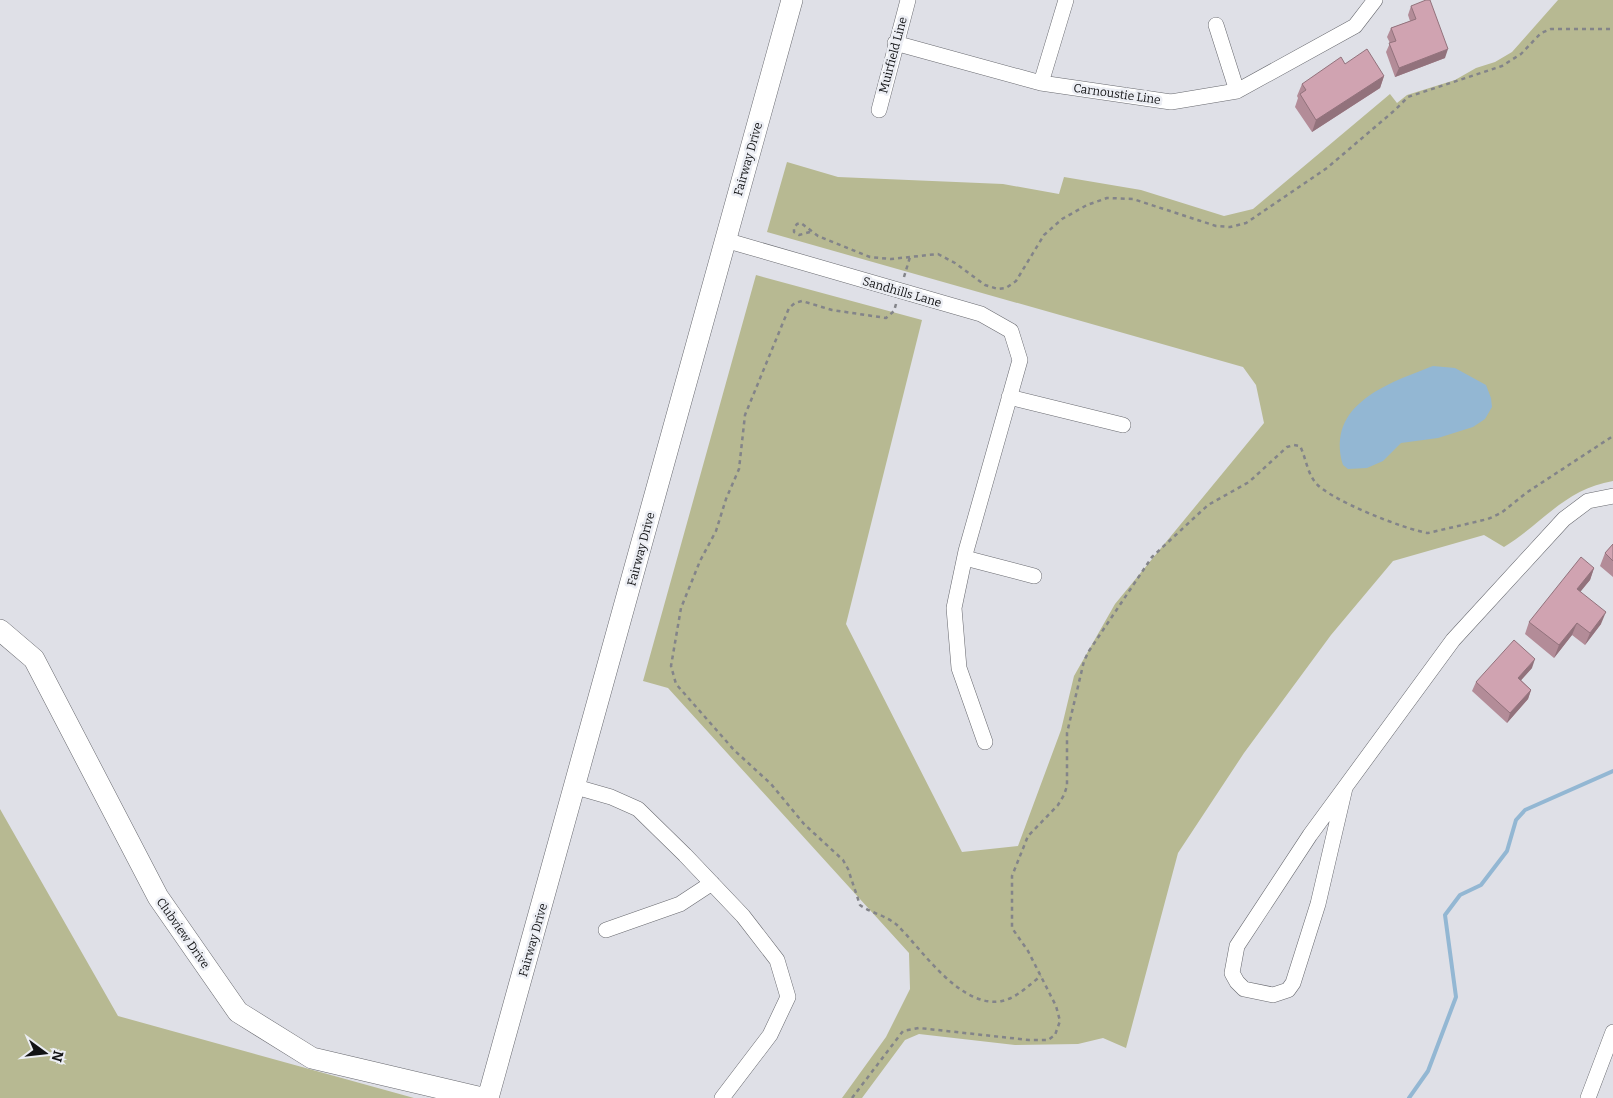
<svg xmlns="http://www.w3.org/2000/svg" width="1613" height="1098" font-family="Bitter,serif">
	<rect width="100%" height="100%" fill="#dfe0e7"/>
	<path fill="#b7b992" d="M1558,0h55v481c-48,8 -70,42 -109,66l-20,-12 -91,26 -62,74 -87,118 -66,100 -52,195 -23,-10 -25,6 -63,1 -96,-11 -14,6 -43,58h-20l44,-61 24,-48 -1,-36 -241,-265 -25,-7 113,-406 166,45 -76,304 116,228 56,-6 43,-116 13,-54 41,-72 149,-181 -8,-38 -13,-18 -476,-135 20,-70 51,15 165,7 56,10 5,-17 77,13 83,26 29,-7 137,-115 7,9 10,-8 48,-15 21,-12 19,-6 17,-10z
		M0,809l118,207 296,82h-414z"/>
	<path fill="#93b7d3" d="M1433,366l22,2 31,17 5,13 1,9 -7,12 -12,8 -35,11 -37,5 -18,18 -16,7 -19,1 -5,-4c-18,-61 46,-82 90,-99z"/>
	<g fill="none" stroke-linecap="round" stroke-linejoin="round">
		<path stroke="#93b7d3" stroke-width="4" d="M1409,1098l19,-27 28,-74 -11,-82 15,-20 21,-10 26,-34 9,-31 9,-10 88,-39"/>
		<defs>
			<path id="street" d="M1216,25l21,66
				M895,43l146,40 130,19 66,-11 118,-65 20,-26
				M1041,83l25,-83
				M879,110l29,-110
				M725,240l256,74 30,17 9,29 -54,191 -12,57 5,60 26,74
				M1009,397l114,28
				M965,558l69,18
				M576,787l35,10 27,12 47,46 58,61 34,44 11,37 -18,38 -48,63
				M1345,788l-27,116 -25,79 -5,7 -15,5 -29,-6 -7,-7 -5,-9 5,-27 73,-111 143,-195 111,-121 24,-18 25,-5
				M606,930l74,-26 32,-21
				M1588,1098l25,-66"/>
			<path id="secondary" d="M0,630l34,29 124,238 80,115 74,46 170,40
				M488,1098l304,-1098"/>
		</defs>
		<use href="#street" stroke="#68696f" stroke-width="16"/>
		<use href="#secondary" stroke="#68696f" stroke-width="22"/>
		<path stroke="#838489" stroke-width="2.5" stroke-dasharray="4 4" stroke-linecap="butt" d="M810,232l-11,3 -5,-3v-4l3,-4 4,-1 17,13 52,21 21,2 47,-5 17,9 30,22 13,4 8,-1 10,-7 28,-46 18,-16 25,-14 20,-7 26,1 83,27 14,1 16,-4 81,-55 68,-58 13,-13 94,-31 19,-12 20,-21 10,-4h62
			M904,277l6,-20
			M896,304l-2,7 -8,7 -54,-8 -30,-9 -7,2 -6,5 -44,107 -6,54 -13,30 -10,32 -16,30 -19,47 -10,58 5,18 58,66 37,34 33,40 39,36 5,9 12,36c11,8 27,11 37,20 25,24 63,84 105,76 15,-3 28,-17 39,-25
			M852,1098l51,-67 16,-3 110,12h19l7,-5 5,-14 -4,-15 -28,-55 -16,-23v-52l16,-40 30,-31 6,-10 3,-9v-53l17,-72 5,-10 63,-94 56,-52 41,-23 38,-35 7,-2 6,1c6,12 7,26 15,36 12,17 91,48 113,51l60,-14 13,-6 25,-20 87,-57"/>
		<use href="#street" stroke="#fff" stroke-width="15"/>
		<use href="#secondary" stroke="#fff" stroke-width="21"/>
	</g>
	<path fill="#b38c98" d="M1411,6l34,52 -50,19 -9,-25 4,-9 -3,-6 4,-9 19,-7 -2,-6z
		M1345,64l39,12 -4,12 -68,44 -17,-25 3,-9 -1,-2 5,-12z
		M1613,544v33l-13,-11 5,-13z
		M1594,568l-4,12 -10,11 21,33 -16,21 -13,-10 -18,23 -29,-24 4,-12z
		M1532,668l-11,12 10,10 -3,9 -21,24 -35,-32 4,-9z"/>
	<path fill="#92727c" d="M1448,49l-3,9 -50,19 4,-9z
		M1384,76l-4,12 -68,44 4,-12z
		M1594,568l-4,12 -17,21 4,-12z
		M1606,612l-5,12 -16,21 5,-12z
		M1577,623l-5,12 -18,23 5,-13z
		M1535,659l-3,9 -17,19 3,-9z
		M1531,690l-3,9 -21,24 3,-10z"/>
	<path fill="#d0a3b1" stroke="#92727c" d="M1426,0h4l18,49 -49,19 -10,-25 7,-2 -5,-13 25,-9 -5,-13z
		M1367,49l17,27 -68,44 -16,-26 6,-4 -4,-6 39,-27 4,7z
		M1613,544v17l-8,-8z
		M1581,557l13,11 -17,21 29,23 -16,21 -13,-10 -18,22 -30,-23z
		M1514,640l21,19 -17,19 13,12 -21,23 -34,-31z"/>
	<g text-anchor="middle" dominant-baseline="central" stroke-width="5" stroke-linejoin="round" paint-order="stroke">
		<g font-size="12" fill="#121315" stroke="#eceef4">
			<text transform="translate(893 55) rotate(-75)">Muirfield Line</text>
			<text transform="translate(1117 94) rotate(8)">Carnoustie Line</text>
			<text transform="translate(748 159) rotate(-74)">Fairway Drive</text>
			<text transform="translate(902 292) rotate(16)">Sandhills Lane</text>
			<text transform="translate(641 549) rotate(-75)">Fairway Drive</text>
			<text transform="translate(183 933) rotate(55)">Clubview Drive</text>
			<text transform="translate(533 940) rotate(-74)">Fairway Drive</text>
		</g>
	</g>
	<g transform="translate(45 1053) rotate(105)" stroke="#eceef4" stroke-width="4" paint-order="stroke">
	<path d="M0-4L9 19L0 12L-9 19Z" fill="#121315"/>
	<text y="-8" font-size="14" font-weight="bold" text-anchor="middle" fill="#121315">N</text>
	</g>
</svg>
